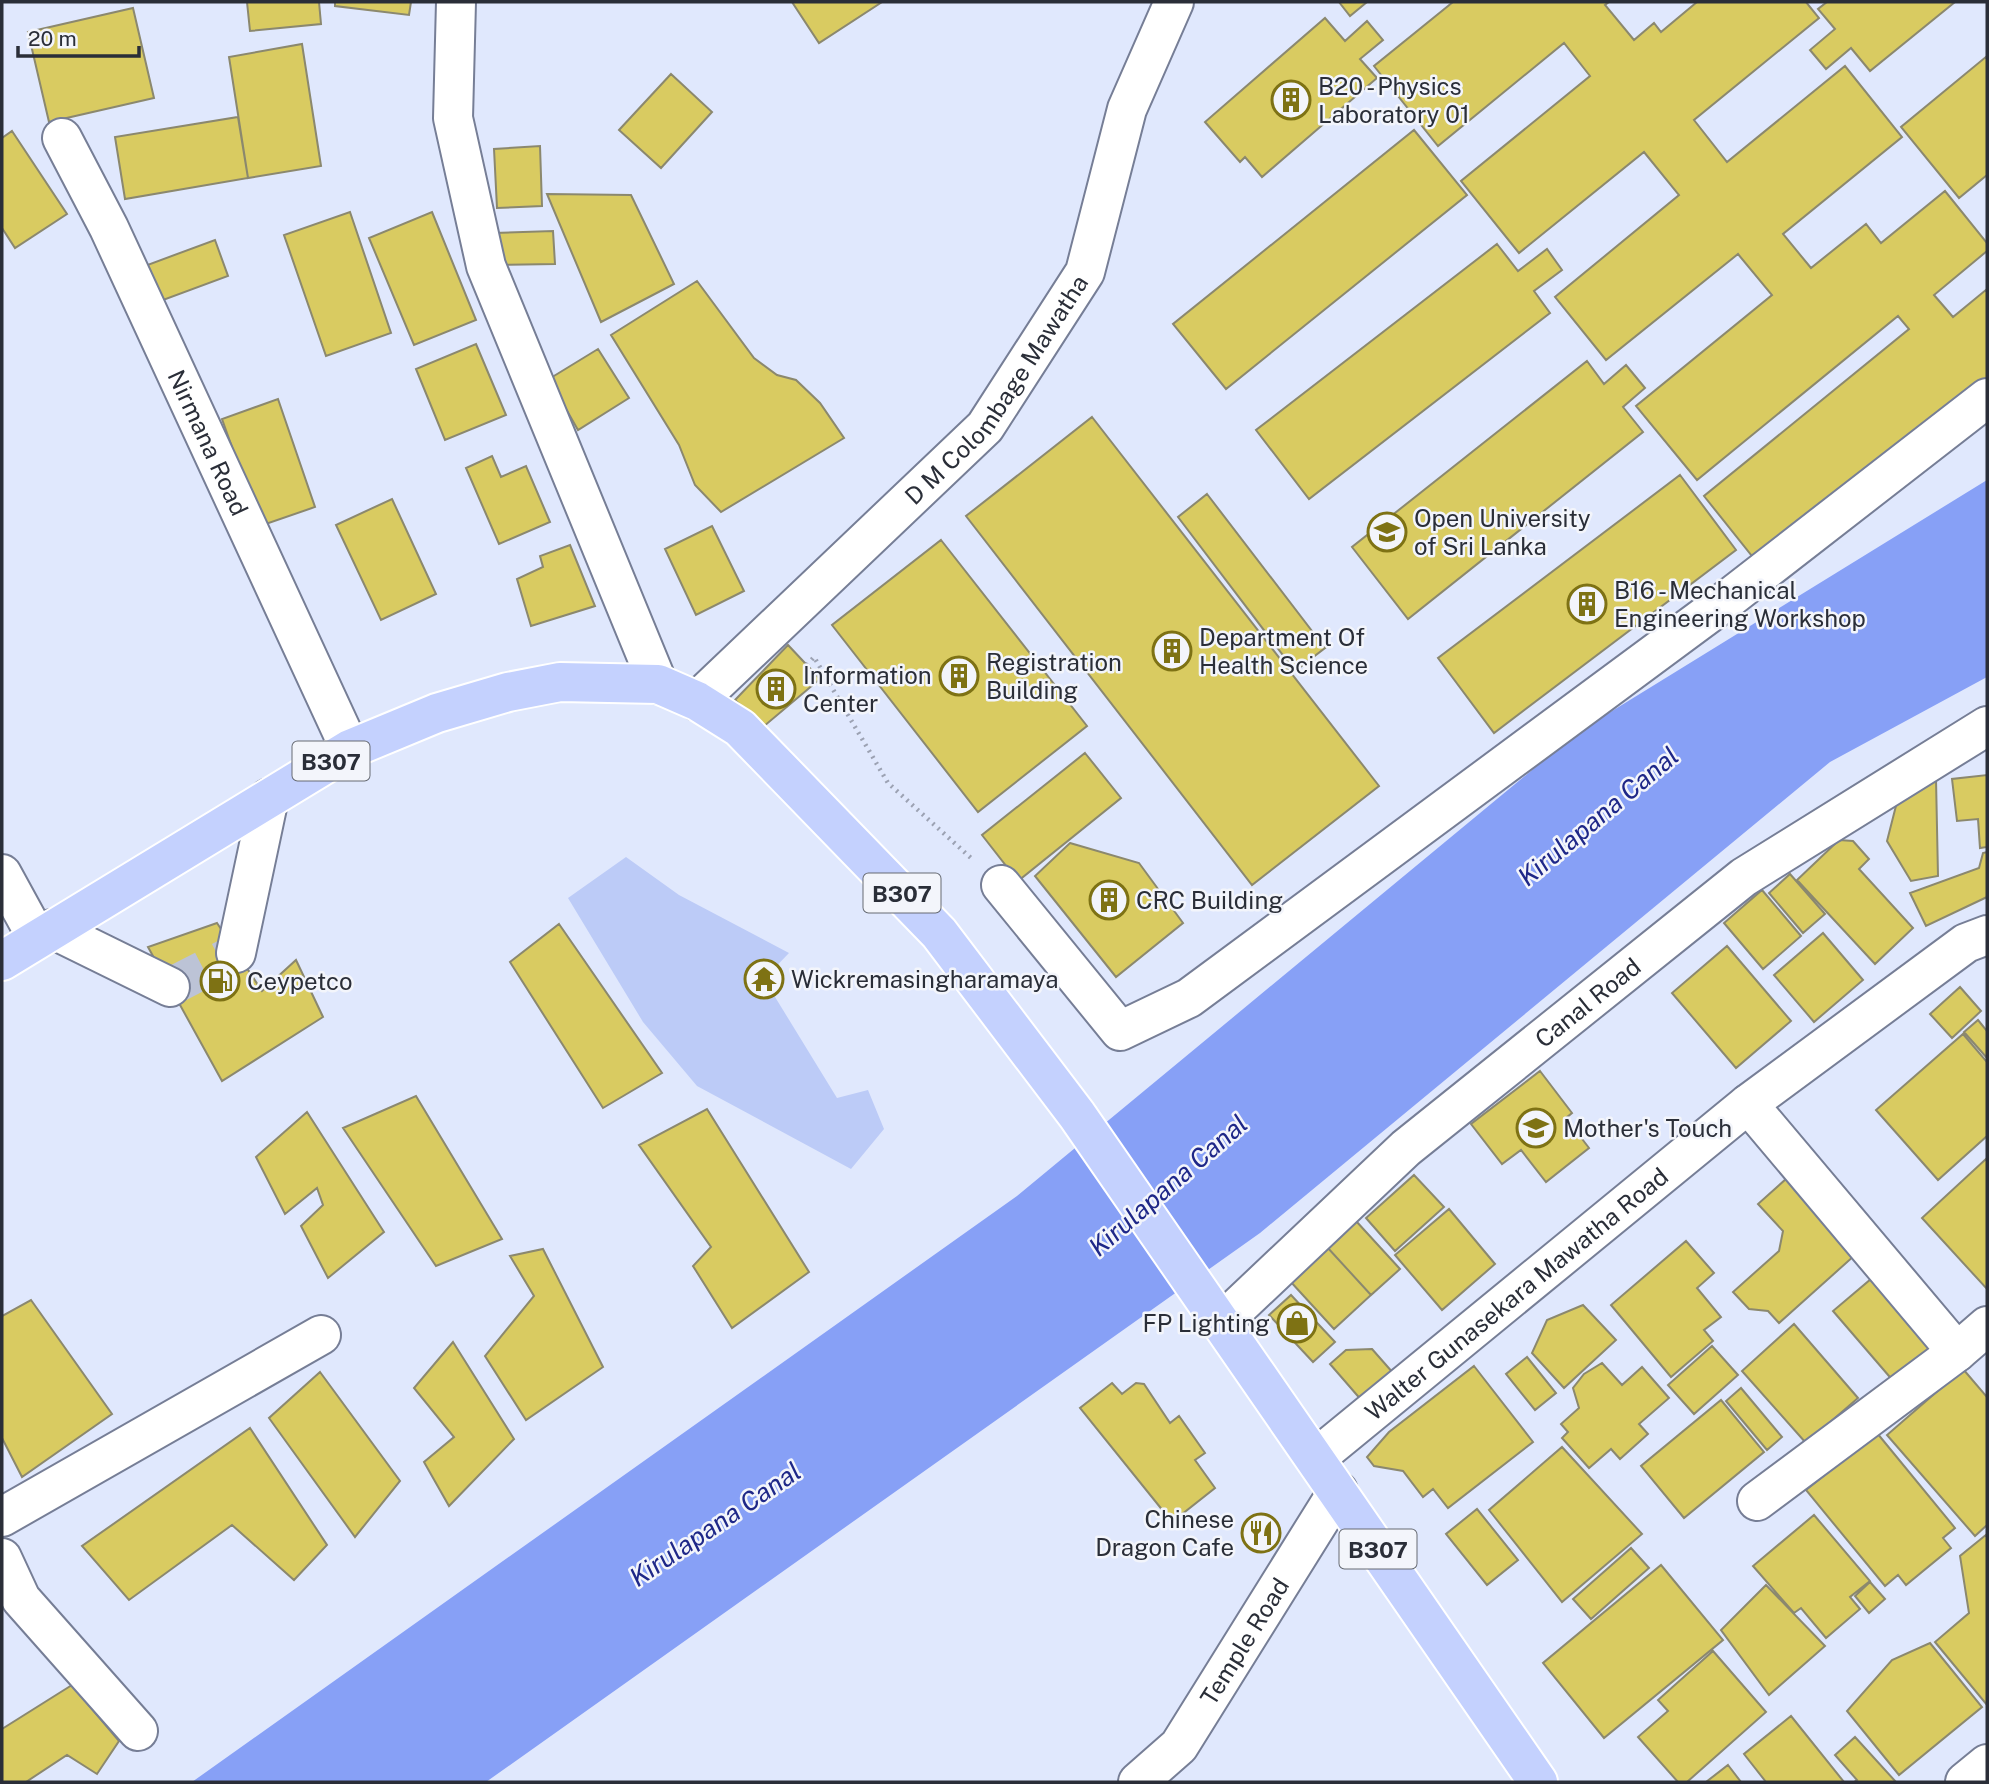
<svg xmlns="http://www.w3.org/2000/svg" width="1989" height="1784" font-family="'Public Sans',sans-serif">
	<rect width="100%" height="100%" fill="#e0e8fd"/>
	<path fill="#bccbf7" d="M626,857l53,38 110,58 -25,26 73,119 31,-8 16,39 -33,40 -154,-83 -54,-64 -75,-124z"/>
	<path fill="#87a0f6" d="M1987,480v197l-157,85 -570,471 -774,549h-294l825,-586 561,-464z"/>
	<path fill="#d9cb61" stroke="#8b886e" stroke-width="2" d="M247,2h72l2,22 -71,7z
		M335,2h76l-2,13 -74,-9z
		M792,2h90l-63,41z
		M1339,2h28l-17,14z
		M1453,2h156l-4,3 29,35 20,-17 7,9 36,-30h109l13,16 -125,102 33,42 118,-96 57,71 -119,97 28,34 55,-44 15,19 64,-52 42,52v8l-53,44 19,22 34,-28v91l-227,186 -56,-70 205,-167 -11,-13 -201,164 -61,-74 136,-111 -34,-41 -132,106 -51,-63 124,-102 -35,-43 -125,101 -58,-72 129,-105 -26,-33 -126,103 -64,-80z
		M1827,2h128l-85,69 -19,-23 -25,21 -16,-19 25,-21 -17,-20z
		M133,8l21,90 -105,24 -21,-90z
		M1325,18l20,23 22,-20 16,19 -23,19 17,19 -115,99 -17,-20 -5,5 -35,-40z
		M302,44l19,122 -73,12 -19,-121z
		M1987,56v119l-28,23 -58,-71z
		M671,74l41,38 -51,56 -42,-38z
		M238,117l10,61 -123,21 -10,-62z
		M1414,130l53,65 -241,194 -53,-65z
		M12,131l55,83 -52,34 -13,-20v-90z
		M540,146l2,60 -45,2 -3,-59z
		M547,194l84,1 43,89 -73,38z
		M350,212l41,121 -65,23 -42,-121z
		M432,212l44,108 -62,25 -45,-107z
		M553,231l2,33 -57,1 -4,-32z
		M215,240l13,36 -73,27 -13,-36z
		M1497,244l21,27 29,-22 15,21 -28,21 16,22 -241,186 -53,-69z
		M697,281l57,77 23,17 19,5 24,23 24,35 -123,74 -26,-27 -16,-40 -68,-110z
		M476,344l30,71 -61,25 -29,-71z
		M598,349l31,49 -51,32 -29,-51z
		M1587,361l17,23 22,-19 19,23 -22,19 20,25 -235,187 -56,-72z
		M278,399l37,108 -55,19 -38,-107z
		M1092,417l287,369 -127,99 -286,-369z
		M492,456l9,21 25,-11 24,56 -51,22 -33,-76z
		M1680,475l56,75 -242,183 -56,-75z
		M1207,494l118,154 -30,23 -117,-154z
		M392,499l44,95 -55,26 -45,-95z
		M712,526l32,65 -48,24 -31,-66z
		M941,540l146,186 -109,86 -146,-187z
		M570,545l25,61 -64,20 -14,-47 26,-12 -3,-11z
		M788,645l32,34 -57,48 -28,-27z
		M1085,753l36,45 -103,83 -36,-46z
		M1987,775v72l-7,1 -2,-29 -21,2 -5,-42z
		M1936,779l2,97 -27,5 -24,-40 11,-43z
		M1839,840l14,1 16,18 -10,10 54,59 -38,36 -78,-84z
		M1070,843l69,20 44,60 -67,54 -81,-101z
		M1987,852v45l-61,29 -16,-33 69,-25 4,-15z
		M1790,874l35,40 -22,19 -34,-40z
		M1762,890l39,46 -38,33 -39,-46z
		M217,923l45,68 34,-31 27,57 -101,64 -74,-134z
		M559,924l103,149 -59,35 -93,-146z
		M1823,933l40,47 -49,42 -40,-47z
		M1727,946l64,75 -55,47 -64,-75z
		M1960,987l21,24 -29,27 -22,-24z
		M1978,1020l9,11v27l-23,-26z
		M1963,1034l24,28v74l-49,44 -62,-70z
		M1540,1071l32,42 -6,5 23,30 -43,34 -25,-32 -19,14 -31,-40z
		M416,1096l86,143 -66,27 -93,-138z
		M707,1109l102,163 -77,56 -39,-62 18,-19 -72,-102z
		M307,1112l77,120 -56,46 -27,-52 22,-21 -6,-17 -32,26 -29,-57z
		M1987,1158v131l-65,-71z
		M1414,1175l30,32 -49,44 -29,-33z
		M1786,1179l69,76 -76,68 -11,-12 -19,-2 -16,-17 46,-41 4,-20 -25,-27z
		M1449,1209l46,55 -53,46 -47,-55z
		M1356,1221l44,48 -29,26 -44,-48z
		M1686,1241l28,32 -17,15 24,29 -17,13 9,11 -42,36 -60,-72z
		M1327,1247l44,48 -37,34 -44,-48z
		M543,1249l60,118 -77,53 -41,-64 49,-60 -24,-40z
		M1871,1279l62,72 -38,32 -62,-72z
		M1291,1295l44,47 -22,20 -44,-47z
		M31,1300l81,114 -90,63 -20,-39v-122z
		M1583,1305l33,35 -52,48 -32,-35 15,-33z
		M1794,1324l64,74 -52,45 -64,-72z
		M453,1342l61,97 -65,67 -25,-44 30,-25 -40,-49z
		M1712,1346l26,29 -44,39 -26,-29z
		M1372,1349l22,25 -31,28 -33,-38 16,-14z
		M1527,1357l29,36 -21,17 -29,-36z
		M1602,1363l20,22 20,-18 27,31 -30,26 9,10 -28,25 -9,-10 -22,19 -27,-30 6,-6 -7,-8 18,-16 -6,-20 11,-14z
		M1474,1366l59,76 -85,66 -15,-19 -10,8 -20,-26 -29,-5 -7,-9 22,-25z
		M1963,1369l24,28v128l-12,11 -88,-101z
		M320,1372l80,109 -45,56 -86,-119z
		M1112,1383l10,11 14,-11 8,1 26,39 9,-7 26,37 -10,7 20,28 -43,34 -92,-114z
		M1741,1388l41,49 -15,13 -41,-49z
		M1721,1400l43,52 -80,66 -43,-52z
		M250,1428l77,117 -33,35 -62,-55 -103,75 -47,-54z
		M1877,1433l78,95 -12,10 8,10 -45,37 -8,-10 -13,11 -79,-96z
		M1562,1447l80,87 -80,68 -73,-92z
		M1477,1509l41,51 -31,25 -41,-51z
		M1814,1515l56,66 -20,16 10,12 -34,29 -25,-30 -7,5 -41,-47z
		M1987,1534v171l-52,-63 34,-29 -9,-57z
		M1631,1548l18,20 -58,51 -18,-20z
		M1661,1565l62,75 -119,98 -61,-75z
		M1870,1582l15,17 -16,14 -14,-17z
		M1766,1585l59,61 -56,49 -48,-65z
		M1930,1643l52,64 -83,68 -52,-64 45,-51z
		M1713,1651l53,61 -79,70h-9l-40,-45 30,-26 -10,-11z
		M72,1685l47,56 -22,33 -30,-19 -41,27h-24v-53z
		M1791,1716l53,66h-78l-22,-28z
		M1855,1737l41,45h-42l3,-2 -22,-25z
		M1728,1765l13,17h-35z"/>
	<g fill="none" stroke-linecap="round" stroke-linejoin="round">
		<path stroke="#bcc3d6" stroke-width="38" stroke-dasharray="38 19" stroke-linecap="butt" d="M170,987l66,-34"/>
		<defs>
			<g id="minor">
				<path d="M456,2l-3,116 33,148 172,418"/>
				<path id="s1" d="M62,138l47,90 241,521"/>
				<path id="s2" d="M697,701l288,-274 100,-155 42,-163 47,-107"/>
				<path d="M2,874l35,64"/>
				<path d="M1001,885l119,146 69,-33 534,-395 264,-205"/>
				<path d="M52,929l118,58"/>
				<path d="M236,953l33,-155"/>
				<path d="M1748,1104l209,248"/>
				<path id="s3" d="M1222,1322l184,-174 338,-271 243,-151"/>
				<path id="s4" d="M1316,1458l432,-354 218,-161 21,-8"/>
				<path d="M1757,1501l200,-149 30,-26"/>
				<path d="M2,1517l319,-182"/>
				<path d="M2,1558l19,41 117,132"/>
				<path id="s5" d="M1138,1782l41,-36 159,-255"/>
				<path d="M1965,1782l22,-18"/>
			</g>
			<path id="major" d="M2,961l348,-212 87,-36 71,-21 52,-10 98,2 39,17 43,27 199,205 138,182 461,667"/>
		</defs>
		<use href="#minor" stroke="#767e96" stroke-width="42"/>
		<use href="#major" stroke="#fff" stroke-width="42"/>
		<path stroke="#9ca2b3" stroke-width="4.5" stroke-dasharray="2 5" stroke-linecap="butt" d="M807,665l7,-8 74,126 83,75"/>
		<use href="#minor" stroke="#fff" stroke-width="38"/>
		<use href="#major" stroke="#c4d1fe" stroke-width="38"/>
	</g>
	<defs>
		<symbol id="building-ring" viewBox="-11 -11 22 22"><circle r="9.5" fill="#f3f5fb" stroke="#7e7214" stroke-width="1.5"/><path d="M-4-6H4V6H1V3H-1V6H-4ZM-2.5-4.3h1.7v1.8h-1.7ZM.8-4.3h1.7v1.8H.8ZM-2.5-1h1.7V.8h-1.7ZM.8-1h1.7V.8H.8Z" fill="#7e7214"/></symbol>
		<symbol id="university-ring" viewBox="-11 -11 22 22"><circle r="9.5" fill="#f3f5fb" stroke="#7e7214" stroke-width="1.5"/><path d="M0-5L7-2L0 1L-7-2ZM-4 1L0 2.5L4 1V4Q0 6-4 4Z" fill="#7e7214"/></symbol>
		<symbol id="temple-ring" viewBox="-11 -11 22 22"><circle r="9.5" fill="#f3f5fb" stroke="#7e7214" stroke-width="1.5"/><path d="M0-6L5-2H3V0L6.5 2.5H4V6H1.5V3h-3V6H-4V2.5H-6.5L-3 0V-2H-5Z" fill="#7e7214"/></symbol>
		<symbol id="fuel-ring" viewBox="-11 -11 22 22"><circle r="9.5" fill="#f3f5fb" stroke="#7e7214" stroke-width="1.5"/><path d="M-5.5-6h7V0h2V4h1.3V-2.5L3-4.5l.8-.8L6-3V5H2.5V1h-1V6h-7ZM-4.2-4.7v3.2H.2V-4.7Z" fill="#7e7214"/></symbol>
		<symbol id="school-ring" viewBox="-11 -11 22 22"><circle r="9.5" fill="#f3f5fb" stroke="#7e7214" stroke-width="1.5"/><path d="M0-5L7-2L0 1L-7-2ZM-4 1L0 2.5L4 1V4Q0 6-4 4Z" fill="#7e7214"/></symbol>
		<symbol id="shop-ring" viewBox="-11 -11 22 22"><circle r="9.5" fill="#f3f5fb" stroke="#7e7214" stroke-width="1.5"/><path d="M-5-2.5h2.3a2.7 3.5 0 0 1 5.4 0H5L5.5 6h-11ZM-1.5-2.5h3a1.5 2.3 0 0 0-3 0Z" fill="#7e7214"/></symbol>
		<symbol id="restaurant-ring" viewBox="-11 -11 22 22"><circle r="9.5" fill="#f3f5fb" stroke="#7e7214" stroke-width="1.5"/><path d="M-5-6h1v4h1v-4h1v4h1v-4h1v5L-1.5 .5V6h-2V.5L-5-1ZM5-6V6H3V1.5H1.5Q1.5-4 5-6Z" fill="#7e7214"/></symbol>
	</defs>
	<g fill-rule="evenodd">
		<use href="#building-ring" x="1269" y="78" width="44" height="44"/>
		<use href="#university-ring" x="1365" y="510" width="44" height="44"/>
		<use href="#building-ring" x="1565" y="582" width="44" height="44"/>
		<use href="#building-ring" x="1150" y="629" width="44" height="44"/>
		<use href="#building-ring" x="937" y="654" width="44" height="44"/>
		<use href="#building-ring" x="754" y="667" width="44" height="44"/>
		<use href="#building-ring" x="1087" y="878" width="44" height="44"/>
		<use href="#temple-ring" x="742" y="957" width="44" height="44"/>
		<use href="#fuel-ring" x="198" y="959" width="44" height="44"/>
		<use href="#school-ring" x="1514" y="1106" width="44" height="44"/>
		<use href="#shop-ring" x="1275" y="1301" width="44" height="44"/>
		<use href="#restaurant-ring" x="1239" y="1511" width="44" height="44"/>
	</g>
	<g text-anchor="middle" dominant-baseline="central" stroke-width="5" stroke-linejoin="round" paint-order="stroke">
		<g fill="#f3f5fb" stroke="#666a72" stroke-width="2">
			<rect x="292.5" y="741.5" width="77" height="39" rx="5"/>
			<rect x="863.5" y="873.5" width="77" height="39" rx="5"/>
			<rect x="1339.5" y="1529.5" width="77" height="39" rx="5"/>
		</g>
		<g font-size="23" font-weight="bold" fill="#2a2e38">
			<text x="331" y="761">B307</text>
			<text x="902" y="893">B307</text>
			<text x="1378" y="1549">B307</text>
		</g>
		<g font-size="24" fill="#2a2e38" stroke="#f3f5fb" text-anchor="start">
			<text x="1318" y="86">B20 - Physics<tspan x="1318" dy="28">Laboratory 01</tspan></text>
			<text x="1414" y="518">Open University<tspan x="1414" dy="28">of Sri Lanka</tspan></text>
			<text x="1614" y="590">B16 - Mechanical<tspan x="1614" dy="28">Engineering Workshop</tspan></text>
			<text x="1199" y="637">Department Of<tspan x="1199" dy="28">Health Science</tspan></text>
			<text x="986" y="662">Registration<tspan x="986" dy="28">Building</tspan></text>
			<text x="803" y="675">Information<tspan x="803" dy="28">Center</tspan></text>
			<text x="1136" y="900">CRC Building</text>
			<text x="791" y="979">Wickremasingharamaya</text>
			<text x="247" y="981">Ceypetco</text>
			<text x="1563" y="1128">Mother's Touch</text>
			<text x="1270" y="1323" text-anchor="end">FP Lighting</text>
			<text x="1234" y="1519" text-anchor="end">Chinese<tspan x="1234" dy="28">Dragon Cafe</tspan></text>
		</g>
		<g font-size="24" fill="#2a2e38" stroke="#f3f5fb">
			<text stroke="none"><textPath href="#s2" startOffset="434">D M Colombage Mawatha</textPath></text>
			<text stroke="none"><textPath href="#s1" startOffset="338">Nirmana Road</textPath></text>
			<text stroke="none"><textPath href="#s3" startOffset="486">Canal Road</textPath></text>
			<text stroke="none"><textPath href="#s4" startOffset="259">Walter Gunasekara Mawatha Road</textPath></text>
			<text stroke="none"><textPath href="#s5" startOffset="178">Temple Road</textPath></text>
		</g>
		<g font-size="26" font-style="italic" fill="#1e2788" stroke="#f3f5fb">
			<text transform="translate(1598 816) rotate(-40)">Kirulapana Canal</text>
			<text transform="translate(1168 1185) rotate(-41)">Kirulapana Canal</text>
			<text transform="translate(715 1524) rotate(-34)">Kirulapana Canal</text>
		</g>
	</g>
	<rect width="1989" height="1784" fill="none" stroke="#2a2e38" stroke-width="7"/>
	<path d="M18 46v10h121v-10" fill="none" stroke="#2a2e38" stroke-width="3.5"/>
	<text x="28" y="46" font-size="21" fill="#2a2e38" stroke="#f3f5fb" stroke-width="5" paint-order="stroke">20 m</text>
</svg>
